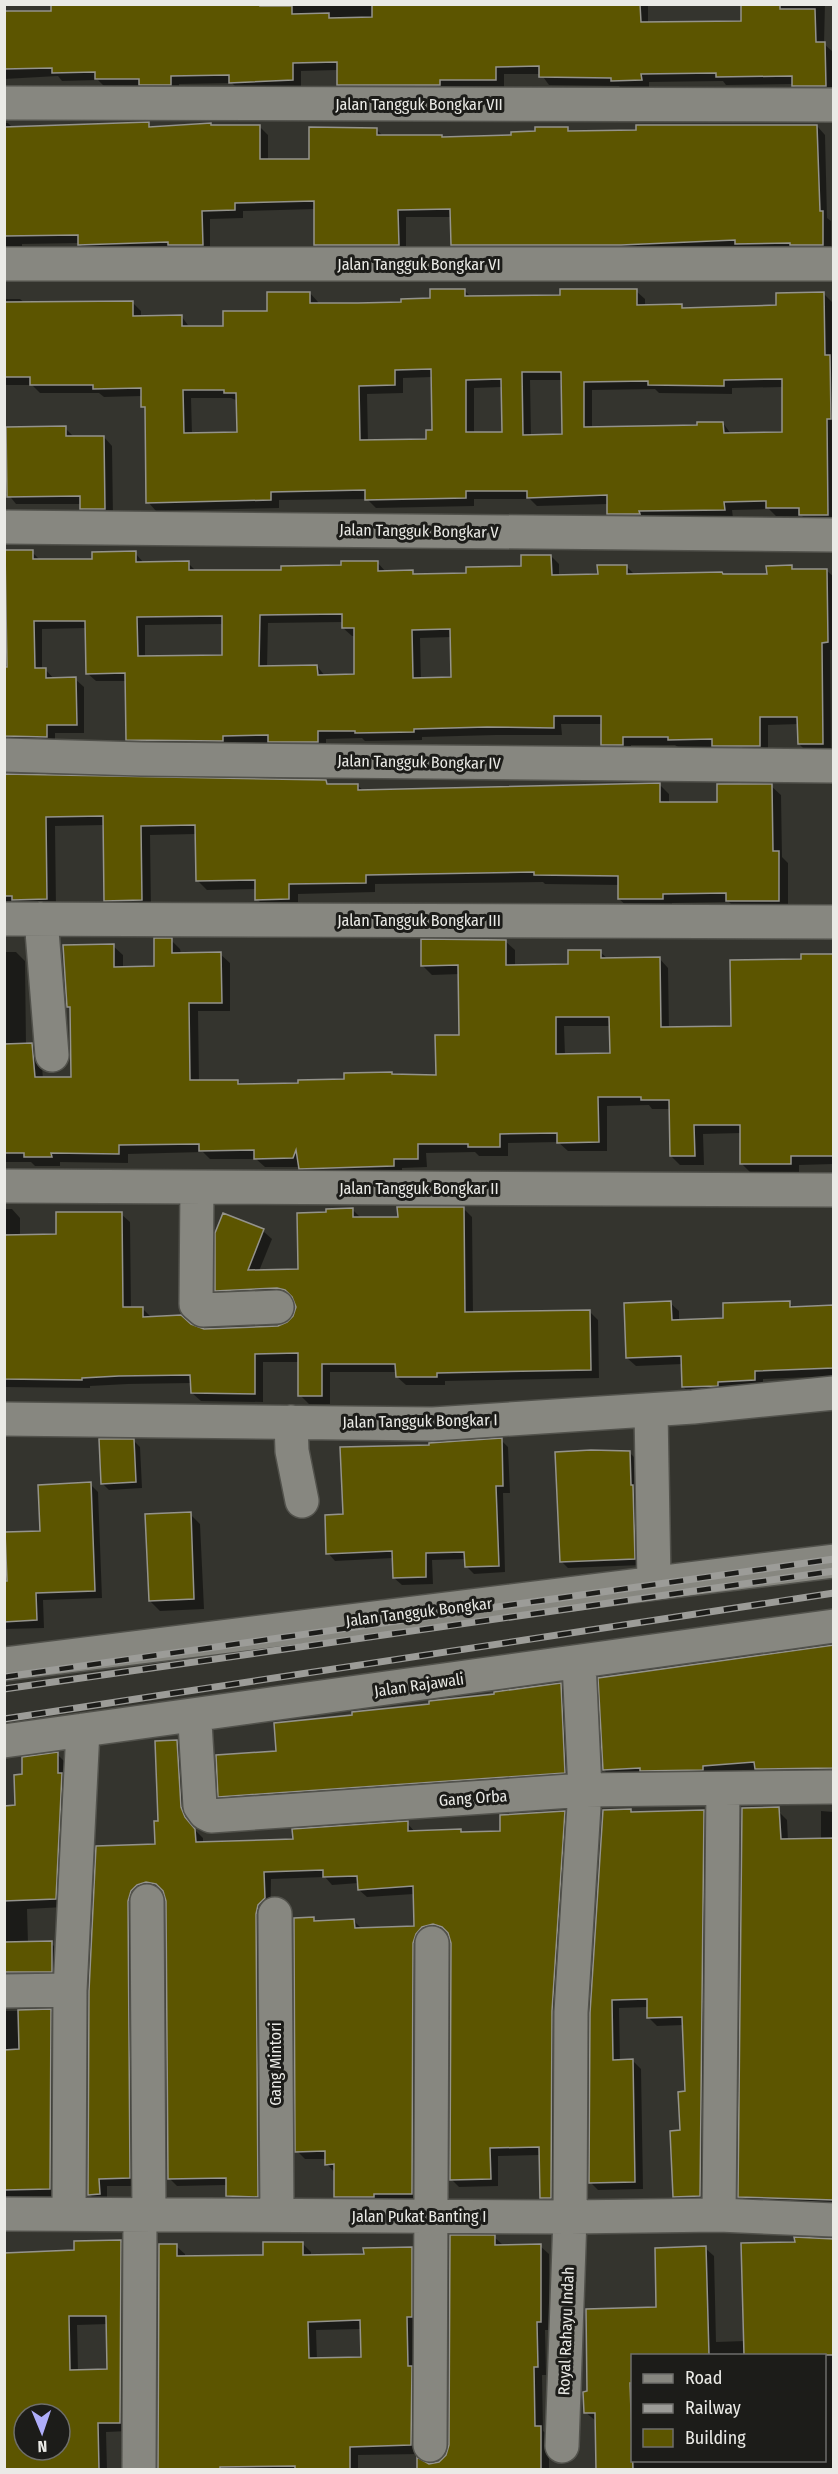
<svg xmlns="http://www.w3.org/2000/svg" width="838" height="2474" font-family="'Fira Sans Condensed',sans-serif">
	<rect width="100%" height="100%" fill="#34342e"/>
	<path fill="#0007" fill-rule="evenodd" d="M53,4h595v20l95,-2v-18h82l-1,40 9,8 1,42h-32l-9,-10 -67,1 -3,-4 -74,1v6l-28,1 -2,-3 -70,-1 -8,-11h-37v14l-157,5 -8,-9 -1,-14 -37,1v17l-62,2 -7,-7 -53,1v9l-30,-1 -6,-5h-38l-7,-7 -36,1 -4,-5 -54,3v-66h49z
		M4,123h4l5,5 135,-4 5,4 58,-3 2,2 46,-1 9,9v26l42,-1 66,-31 8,8 59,1 70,-1 54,-9 4,4 246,-6 8,9 2,83 4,3v32h-370l-9,-8v-28h-46v36h-82l-8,-8 -1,-36 -72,2v7l-33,1v34h-122l-9,-10 -57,1v9l-18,3z
		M464,290l7,7 91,-1 74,-5 9,8v7h36l4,4 93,-3 45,-14 9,9 2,221h-25l-7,-7h-26l-7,-7 -37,1 1,8 -116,4 -9,-9v-9l-71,2 -7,-7h-56v7l-98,2 -9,-9 -88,1v8l-123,3 -8,-9 -1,-92 -5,-4v-10l-38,1 -5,-4h-59l-8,-8h-28v-86h16l5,4 107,-1 9,9v6h41l8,11h35l44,-16 41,-19 8,9v3l84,-1 30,-4zM432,377l1,54 -6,10 -59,1 -1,-48 36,-1v-15zM530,380h33l1,56h-33zM502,387l1,46 -29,1v-46zM783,387l1,47h-53l-8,-11 -24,3 -107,2v-38l63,-1 4,4 73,1v-6zM191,398h40l7,3v33h-46z
		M65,428l8,8 31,1 8,9 1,70h-23l-9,-8v-4h-65l-8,-10h-4v-65z
		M32,552l9,9 52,-1 42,-7 9,10h44l9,9 86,-1 94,-9 9,10h26l3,3 53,-1 54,-7 29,-11 8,8v12h40l27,-10 9,9h133l24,-8 4,4 30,-1 8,7v73h-4l1,102h-24l-8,-8v-20l-31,1v28l-46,1 -7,-7h-37l-3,-2h-44v8h-20l-8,-9v-20h-42l1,11h-66l-74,2v3l-57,1 -3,-3 -36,1v11l-48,-1 -7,-6 -135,5 -8,-9 -1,-58h-31l-9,-8v-45l-45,1v40h3l9,10h21l9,8v46h-29v12l-51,1v-81h4v-31h-4v-64zM343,622v6l9,8h3l1,39 -31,1 -8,-10 -50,1 1,-44zM224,624v33h-79v-32zM452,637v42h-31l-1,-41z
		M326,782l4,3h27l7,6 295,-7 10,10v9h50l52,-17 10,9 1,62 6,6v47h-51l-8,-8 -57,1v5h-43l-10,-9v-14l-74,-1 -2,-2 -168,2v8l-77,2v14l-31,1 -10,-10v-10l-50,1 -10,-10 -1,-46 -46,1 1,74 -36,1 -10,-10 -1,-75 -49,1 1,82 -52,-2v-121z
		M171,940l9,9 1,5h39l10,9v48h-32l1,70h39l4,4h58l92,-11 2,2h43l23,-40v-62l-28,1 -10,-10 83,-24 10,9v17l55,-1 30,-14 8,7 51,-1 9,10 1,61 63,-1 70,-68 32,-5v209l-35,1v7l-48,1 -9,-9 -1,-31 -38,1 1,31h-24l-9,-9 -1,-47h-18l-3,-4 -42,1v45h-39l-10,-9 -50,1v13h-29l-4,-4 -49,1 1,14 -25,1v7l-92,2 -9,-10h-36l-9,-8h-46l-7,-7 -75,2v9l-68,-1v4h-25l-4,-4h-27v-210h12l9,9 1,83h6l9,9 2,26 30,-1 -2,-69 -3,-3 45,-60 10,9v13l33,-1zM564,1026h47v29h-46z
		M463,1208l9,9 1,96 116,-2 9,9 1,58 -154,3v4h-39l-9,-8v-5h-67v32h-21l-9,-9 -1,-33h-36v40l-62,-1 -9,-8v-10l-64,1 -38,2v2l-86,-1v-178h8l8,9v18h38l63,-22 9,8 1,87h12l9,9 52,12 75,-3 9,-3 7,-7 2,-10 -2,-9 -8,-2 -62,3 -9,-9 47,-59 9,8 -13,32h40l29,-57 24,-5 9,9h38z
		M670,1303l9,8v10l46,-2 64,-16 6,5 39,-1v69l-71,3v9l-71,7 -9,-8v-23l-47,2 -9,-8z
		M501,1440l7,7 2,46h-7l2,79 -31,2 -8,-8v-7l-34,1 1,24 -31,1 -8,-7 -1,-20 -58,3 -7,-8 17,-38 85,-69z
		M134,1441l6,6 2,41 -33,2 -7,-7z
		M629,1452l7,7 5,106 -73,3 -7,-7z
		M90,1484l8,8 4,106 -59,2 1,28 -40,1v-95l38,-1z
		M190,1514l10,10 4,85 -44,2 -10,-10z
		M834,1646v130l-69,1 -7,-7 -146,8 -8,-8z
		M561,1684l8,8 4,88 -345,24 -8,-8 58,-44 76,-36 -1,-3 142,-18z
		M177,1742l8,8 4,66 3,11 11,11v6l91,-4 113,-17 8,9h87l62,-19 8,8 -13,384h-10l-8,-8 -1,-42 -42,1v30l-39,1 -8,-8 1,-236 -2,-9 -8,-2 -22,269 -76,3 -8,-8 -1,-23 -8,-9v-5h-22l-8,-8 16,-232 3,3 38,-1 8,8 54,-2 -2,-33 -47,3 -8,-7v-7l-27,2 -7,-8 -54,2 -6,325h-30l-8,-8v-11l-50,1 -8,-8 -2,-277 -2,-9 -10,-2 -18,296h-30v16h-10l-8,-8 8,-346 59,-3z
		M57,1754l9,9 -2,144 -37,2 1,34h23l9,9v28l-56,3v-176h12l8,-31z
		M631,1810l3,4 69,-3 8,8 -3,385h-26l-8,-8 13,-103 -3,-68 -27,1 -8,-8 -1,-11 -29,1 1,53h13l8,8 2,120 -45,1 -8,-8z
		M821,1811l13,1v395l-86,-2 -9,-9 40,-384 8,8 1,21 33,-1z
		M4,2011h47l8,8 -1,178 -34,1v6l-20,2z
		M494,2237l9,8 37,1 9,8v76h-4l1,45h-4l1,56 6,5v34h-130l-1,-10 11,5 11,-2 7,-7z
		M833,2240l1,230h-237l-1,-49 -11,-9 4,-19 116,-145 9,8 2,86 29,-1zM632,2356h192v104h-192z
		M121,2242l8,8v181l-23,1 1,38h-103v-216l72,-3zM108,2324l1,47h-31l-1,-46zM24,2414h36v36h-36z
		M302,2243l9,9v4l54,-1 46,-7 9,9v197l-62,1v15h-199l1,-224h16l9,8v4l80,-2zM362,2329l1,29 -46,2 -1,-30z"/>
	<path fill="#5c5500" stroke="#94938c" stroke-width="1.5" fill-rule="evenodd" d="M51,4h209v2h32v8l37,-1v5l43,-1v-13h268l1,18 100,-1v-17h39v5h35l1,33h9l1,44h-34v-10l-76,1v-4l-75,1 1,6 -31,1v-3l-72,-1v-11l-43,1v13h-56v5h-103v-23l-44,1v17l-64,3v-8l-58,1v9h-32v-6h-44v-7l-43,1v-5l-48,1v-58h47z
		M149,122v5l62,-4v2h49v34h49v-32l68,1v7h65v2l69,-2v-3l24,-1v-4h33v4l68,-1v-5h181l3,86h3v34h-33v-2l-55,1v-4l-114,5h-170l-1,-36 -52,1 1,35h-85v-44l-79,2v7l-33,1 1,34h-35v-3l-90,3v-10l-74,1v-109z
		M430,289h35v7l95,-1v-6h77v16l45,-1v4l94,-3v-12l48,-1 1,63h5l1,64h-4l1,96h-29v-7h-33v-7l-42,1 1,8 -86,1 1,3h-33v-19l-80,3v-7h-61v7l-101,2v-10l-94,2v8l-125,3 -1,-96h-4v-19l-48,1v-4h-63v-8h-26v-75l129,-1v15l49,-1v11h41v-15h44v-19h43v11h48l43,-1v-3l29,-1zM431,369l1,61h-6v9l-66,1 -1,-54 36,-1v-15zM522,372h39l1,62 -39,1zM501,379l1,53h-36v-52zM782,379v53l-58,1 -1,-11h-26v3l-113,2v-45l64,-1v4l76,1v-6zM183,390h41v3h12l1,39 -53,1z
		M66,426v10h38l1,73h-25v-13l-73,1 -1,-70z
		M5,550h28v9h59v-7l44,-1v11l53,-1v9h92v-4l60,-1v-4h37v10l35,-1v4l53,-1v-6l55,-1v-11h30l1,20 46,-1 -1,-9h30v9l95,-2 1,2h44l-1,-8 26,-1v4h35l1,73 -6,1 1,101h-25l-1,-27h-37v29h-48v-7l-44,1v-3h-45v8h-22v-29h-47v12l-67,-1 -73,2v3l-59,1v-2h-37v11h-50v-7l-45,1v5l-97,-1 -1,-67 -39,1 -1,-53h-51l1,47h11v10l30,-1 1,48h-30v12l-43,-1v-69h3zM342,614v14h12v46l-36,1 -1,-10 -58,1 1,-51zM222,616v39l-84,1 -1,-39zM450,629l1,48 -38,1 -1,-48z
		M4,774l322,6 1,4h31v6l302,-7v19h57v-18h55l1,67h6v50h-53v-8l-63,1v5h-45v-23l-84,-1v-3l-168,3v8l-77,1v15l-34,1v-20l-59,1 -1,-56 -54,1 1,74 -38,1 -1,-85 -57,1 1,82 -35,1v-4h-8z
		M154,938h18v15l49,-1 1,51h-33l1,77h48v4l60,-1v-3l46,-1v-6l48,-1v2l44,1 -1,-40h24l-1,-70 -37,1v-27l85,1v25l62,-1v-14h33v8l59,-1 1,70 70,-1 -1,-66 71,-1v-5h33v202h-43v8h-51v-39h-46l1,31h-25l-1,-56h-28v-3h-43l1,45 -42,1v-10l-57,1v13h-32v-3h-50v15h-24v7l-95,3 -3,-19 -3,8 -39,1v-9l-55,1v-7l-80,1v9l-68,-1 1,4h-28v-4h-20v-109l28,-1 3,34h36l-1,-70h-3l-4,-62 51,-1v23l40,-1zM556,1017h53l1,36 -54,1z
		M397,1207h67l1,105 125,-2 1,60 -154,3v4h-41l-1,-13h-73v32h-24v-43l-43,1v40l-64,-1 -1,-18 -71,1 -37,2v2l-78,-1v-144l52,-1v-22h66l1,95h20v10l38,-2 10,9 13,5 74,-3 9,-4 6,-6 3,-9 -4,-10 -7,-7 -8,-2 -62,3v-58l8,-20 41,16 -16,41 50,-1 -1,-56 29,-1v-3l27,-1v9h45z
		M671,1301l1,19 51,-2v-15l67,-2v6l44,-2v63l-79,3v9l-37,2v4l-36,1 -1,-31 -55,2 -2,-55z
		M502,1438l1,48h-7l3,80 -34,1 -1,-15 -38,1v24l-33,1 -1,-27 -66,3 -1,-39 18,-1 -3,-67 89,-2v-2z
		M99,1439h35l2,43 -35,2z
		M591,1450l39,1 1,34h2l2,74 -75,3 -5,-110z
		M91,1482l4,109 -59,2 1,27 -33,2v-41h3l-2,-49 35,-1 -2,-46z
		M191,1512l3,87 -45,2 -4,-87z
		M834,1645v123l-79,1 -1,-7 -51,4v4l-63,1v-3l-37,2 -5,-92z
		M561,1683l4,90 -347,24 -2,-42 60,-4 -2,-28 78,-8v-3l77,-8v-3l65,-7v-2z
		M177,1740l4,67 4,10 10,12 1,13 97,-3 -1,-10 116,-8v10l53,-2v3l39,-1v-16l65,-4 -13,200 -1,187h-11l-1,-51 -49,1 1,31 -41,1 1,-237 -3,-10 -6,-6 -9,-3 -11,3 -6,7 -3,9 -1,251h-38v3h-40v-33l-9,1v-14l-30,1 -1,-234 20,-1v4l40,-2 1,9 59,-2 -1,-40 -55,4 -1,-14 -34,1v-7l-59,2 1,26 -7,7 -2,9 2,283 -32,-1v-18l-58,1 -2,-278 -3,-10 -7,-7 -10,-2 -9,3 -6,6 -3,10 2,277 -31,1 1,15 -12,1 1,-204 7,-145 59,-2 -1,-23h4l-3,-80z
		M58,1752v21h4l-6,126 -52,2v-95l11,-1 -1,-30 8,-1v-17z
		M779,1807l2,32 53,-1v362l-96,-3 4,-389z
		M631,1809v3l73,-2 -4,386 -27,1 -3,-66 10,-1 -2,-38 7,-1 -3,-74 -35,1v-19l-35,1 1,60 20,-1 2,123 -46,1 1,-170 13,-203z
		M52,1941v31h-48v-30z
		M51,2009l-1,180 -46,1v-140l15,-1 -1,-39z
		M450,2235h45v10l46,-1v78h-4l1,45h-4l1,59h6v43h-124v-12l12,7 10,-2 7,-7 3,-10z
		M794,2237l40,2v116h-90l-3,-112 54,-1z
		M121,2240l-1,183h-22l1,46h-95v-216l70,-3v-9zM69,2316h37l1,53 -37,1zM24,2414h36v36h-36z
		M263,2242h40v13l61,-1 -1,-6 49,-1v70h-5l1,49h4l-1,79 -61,2v22h-55v-3l-75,1v2h-62l1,-225h18v12l86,-1zM360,2320l1,37 -52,1 -1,-36z
		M706,2246l3,109h-76v28h-3l3,86h-37l-1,-56h-11l-1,-21 4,-1 -1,-82 70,-2 -1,-59z"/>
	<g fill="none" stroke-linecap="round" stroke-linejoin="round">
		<defs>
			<path id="minor" d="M4,103l830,2
				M4,264h830
				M4,527l830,8
				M4,755l137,4 693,7
				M4,919l830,3
				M41,919l11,136
				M4,1186l830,4
				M197,1187l-1,117 7,6 74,-3
				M651,1410l3,173
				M4,1419l429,5 260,-17 141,-14
				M291,1422l1,29 10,50
				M4,1664l830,-103
				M195,1723l5,83 5,7 6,3 374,-26 249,-3
				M4,1741l830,-115
				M147,1901l2,313
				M275,1914l2,301
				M4,1991l66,-1
				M69,2213l1,-223 13,-260
				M4,2214l566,3 149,-2 115,5
				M719,2215l4,-426
				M430,2445l2,-502
				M562,2446l8,-229 1,-205 14,-222 -6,-127
				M139,2470l1,-256"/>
		</defs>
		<use href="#minor" stroke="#52524c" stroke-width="36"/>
		<use href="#minor" stroke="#878780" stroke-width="33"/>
		<defs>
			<path id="rail" d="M4,1677l830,-118
				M4,1689l830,-118
				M4,1719l830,-126"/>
		</defs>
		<use href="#rail" stroke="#9c9c98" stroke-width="7"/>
		<use href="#rail" stroke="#1c1c19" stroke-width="4.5" stroke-dasharray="14" stroke-linecap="butt"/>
	</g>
	<g text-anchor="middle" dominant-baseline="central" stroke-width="6" stroke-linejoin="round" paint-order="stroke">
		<g font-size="16" fill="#eaeae6" stroke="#1c1c19">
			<text x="419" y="104">Jalan Tangguk Bongkar VII</text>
			<text x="419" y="264">Jalan Tangguk Bongkar VI</text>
			<text transform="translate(419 531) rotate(1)">Jalan Tangguk Bongkar V</text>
			<text transform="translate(419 762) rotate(1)">Jalan Tangguk Bongkar IV</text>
			<text x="419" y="920">Jalan Tangguk Bongkar III</text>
			<text x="419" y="1188">Jalan Tangguk Bongkar II</text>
			<text transform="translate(420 1421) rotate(-1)">Jalan Tangguk Bongkar I</text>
			<text transform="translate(419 1612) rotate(-7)">Jalan Tangguk Bongkar</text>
			<text transform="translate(419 1685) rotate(-8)">Jalan Rajawali</text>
			<text transform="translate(473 1798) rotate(-4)">Gang Orba</text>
			<text transform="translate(275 2064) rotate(-90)">Gang Mintori</text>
			<text x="419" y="2216">Jalan Pukat Banting I</text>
			<text transform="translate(566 2331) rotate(-88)">Royal Rahayu Indah</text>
		</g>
	</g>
	<rect width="838" height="2474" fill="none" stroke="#eaeae6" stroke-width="12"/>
	<rect x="631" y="2354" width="195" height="108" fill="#1c1c19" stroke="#6e6e6b" stroke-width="1.5"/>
	<rect x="643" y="2374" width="30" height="9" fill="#878780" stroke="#6e6e6b" stroke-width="1.5"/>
	<text x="685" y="2384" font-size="18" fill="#eaeae6">Road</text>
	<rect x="643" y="2404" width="30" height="9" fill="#9c9c98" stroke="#6e6e6b" stroke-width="1.5"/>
	<text x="685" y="2414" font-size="18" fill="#eaeae6">Railway</text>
	<rect x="643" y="2429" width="30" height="18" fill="#5c5500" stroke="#6e6e6b" stroke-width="1.5"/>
	<text x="685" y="2444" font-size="18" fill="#eaeae6">Building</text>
	<g transform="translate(42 2432) rotate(178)"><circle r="28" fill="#1c1c19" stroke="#6e6e6b" stroke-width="1.5"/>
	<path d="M0-4.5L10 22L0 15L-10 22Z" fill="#afaefa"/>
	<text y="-9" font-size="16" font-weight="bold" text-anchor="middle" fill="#eaeae6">N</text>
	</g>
</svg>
